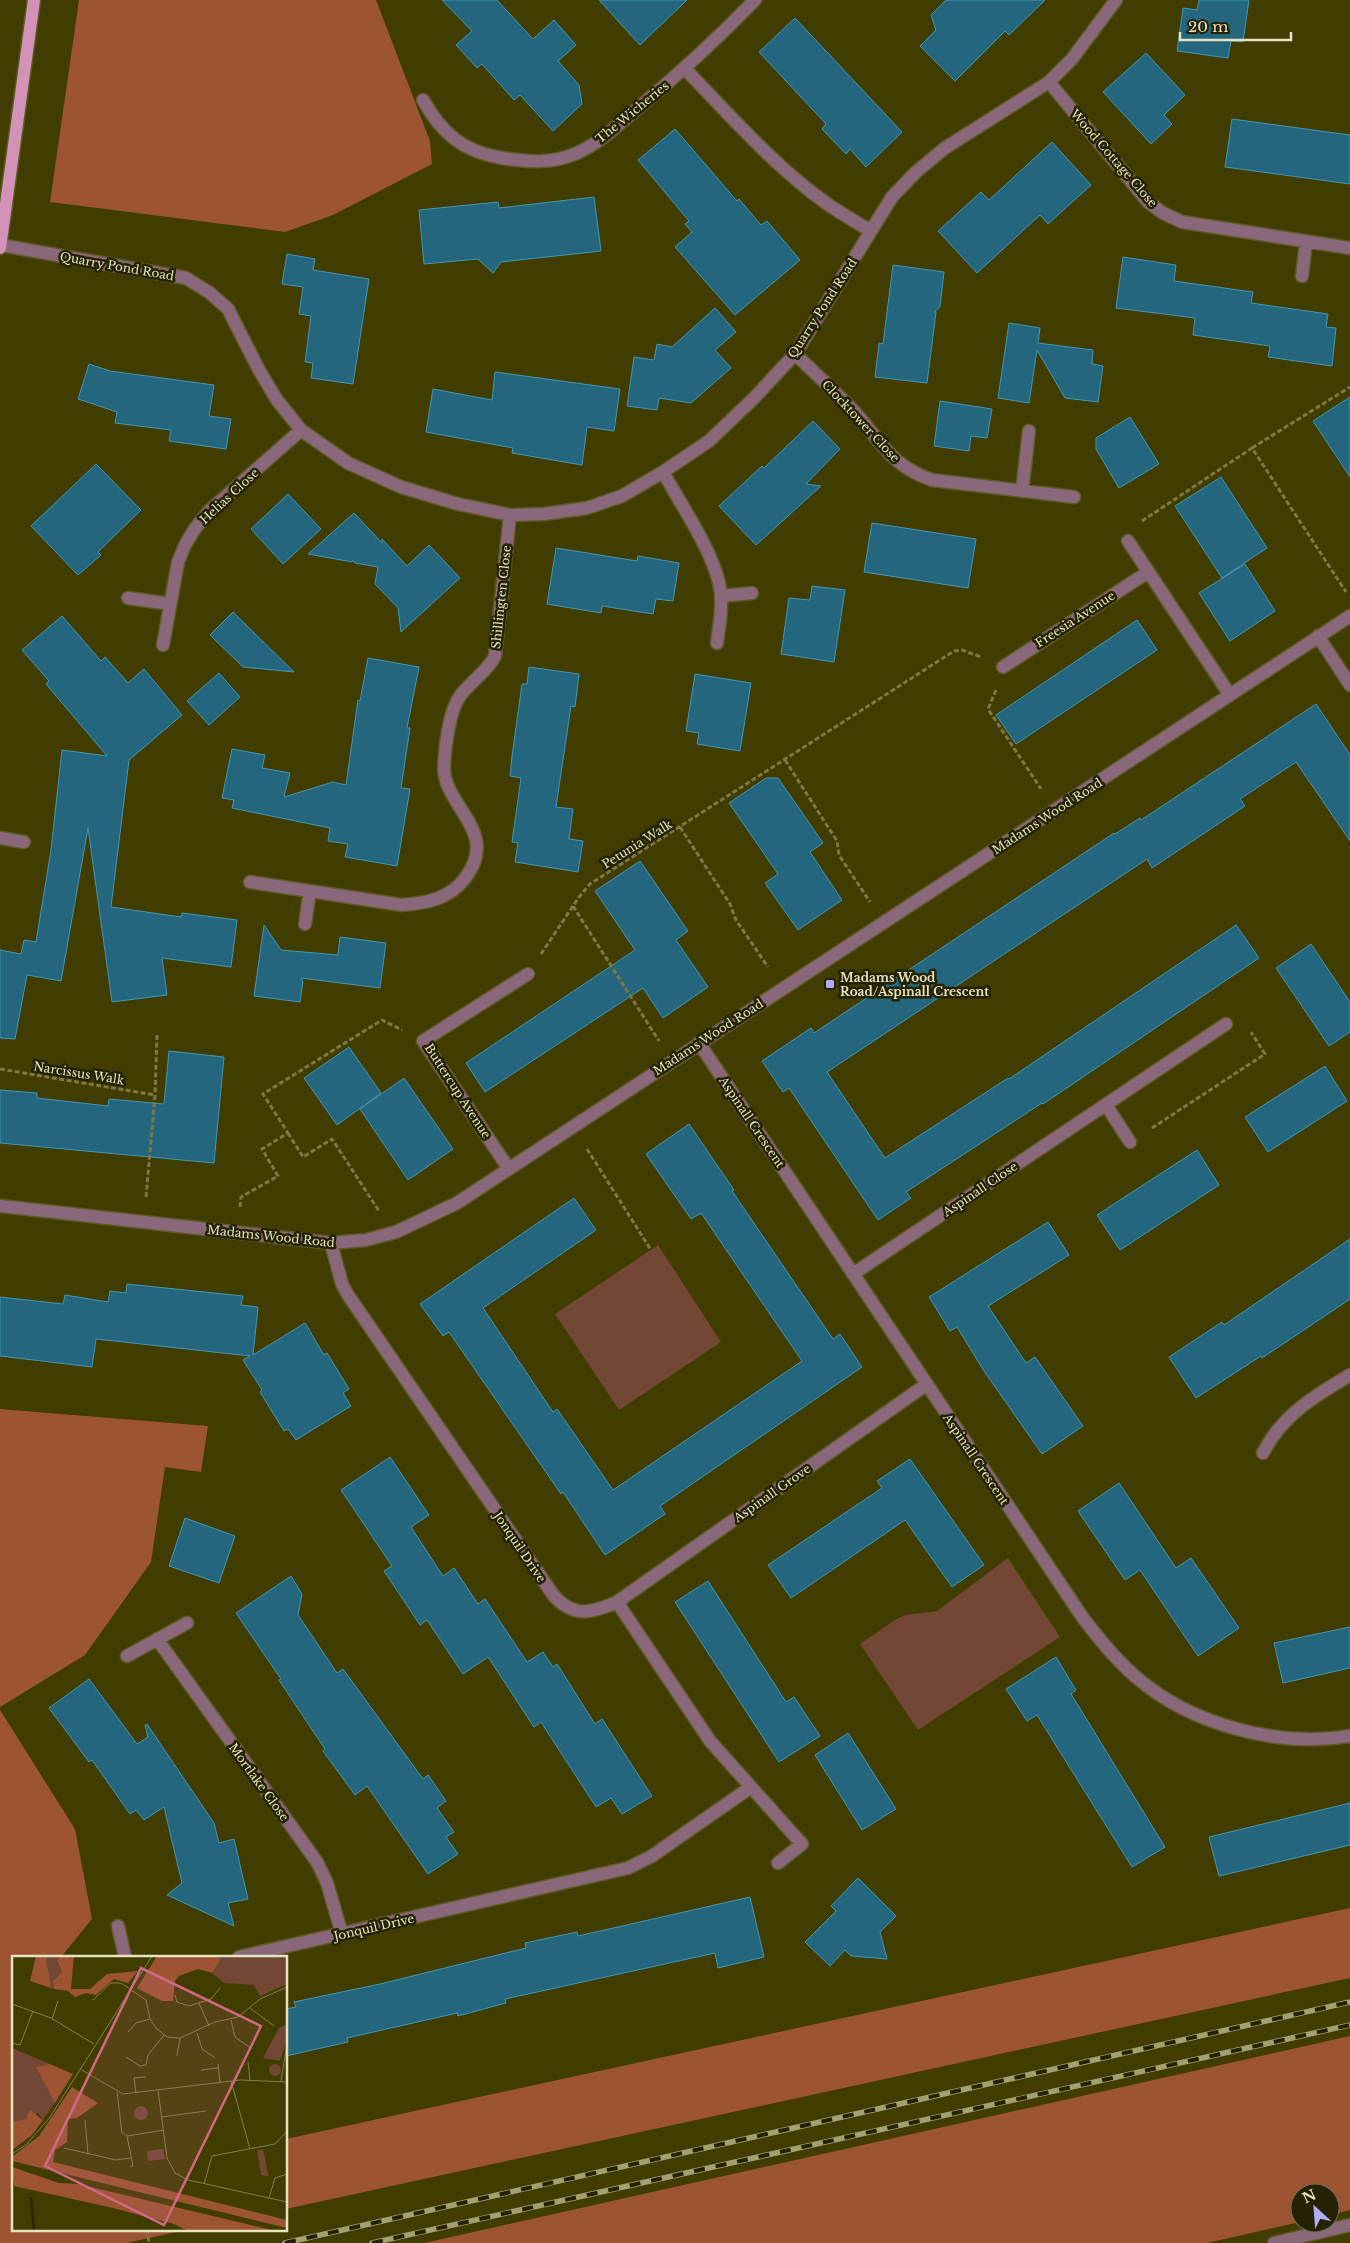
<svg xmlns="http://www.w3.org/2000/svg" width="1350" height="2243" font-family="'Libre Baskerville',serif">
	<rect width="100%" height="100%" fill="#413c00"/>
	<path fill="#724835" d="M658,1245l63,97 -102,68 -64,-96z
		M1008,1558l52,79 -142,93 -58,-86 38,-26 8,-3 31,-4z"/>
	<path fill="#9c5433" d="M79,0h297l54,141 2,23 -99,51 -48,17 -235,-30z
		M0,1409l208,17 -7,46 -36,-5 -14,95 -66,93 -85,52z
		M0,1710l75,119 17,90 -31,38h-47v272h176l-64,14h-126z
		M1350,1908v70l-1064,231v-70z
		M1350,2036v174l-20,5v-22h-30v29l-93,21h-783z"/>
	<path fill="#24667d" stroke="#4298b6" d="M442,0h55l36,39 21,-19 22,25 -18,16 21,24 3,19 -29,27 -33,-36 -6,5 -32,-36 -5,4 -21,-23 16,-14z
		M599,0h88l-47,45z
		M946,0h99l-36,35 -4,-4 -50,50 -35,-35 16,-16 -5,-15z
		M1199,0h50l-6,42 -12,-1 -3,17 -51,-7 6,-43 14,2z
		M795,18l107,114 -36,35 -16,-18 -4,5 -24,-25 4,-5 -67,-72z
		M1146,53l39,42 -21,20 8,9 -21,20 -48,-52z
		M1232,119l118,16v49l-125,-17z
		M675,129l62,72 2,-2 22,26 6,-4 33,39 -65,55 -60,-68 17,-15 -7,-8 4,-3 -51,-61z
		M1052,142l39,43 -43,39 -8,-9 -63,58 -39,-42 43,-39 8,8z
		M594,197l7,54 -100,11 -8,11 -15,-14 -54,5 -5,-54 79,-8 1,6z
		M287,254l28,5 -2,11 56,9 -16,105 -42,-6 2,-15 -8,-1 6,-46 -12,-2 4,-27 -21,-3z
		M1123,257l53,8 -2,16 79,11 -2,11 77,11 -2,13 10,1 -4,38 -64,-9 2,-11 -77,-11 2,-17 -79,-10z
		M893,265l51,7 -4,35 -6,5h2l-9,71 -52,-6 4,-34 4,1z
		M715,308l21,24 -21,18 16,18 -40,35 -32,-5 -2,12 -30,-4 7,-49 20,3 3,-16 15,3z
		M1009,323l31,5 -2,15 55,7 -1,14 11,2 -5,36 -33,-4 -28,-48 -8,53 -31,-5z
		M89,364l21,7 104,14 -5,31 22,3 -5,30 -57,-8 2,-11 -56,-7 2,-11 -39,-13z
		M495,372l125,17 -6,42 -27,-4 -5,38 -70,-12 1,-5 -87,-16 7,-43 59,11z
		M1350,397v80l-37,-56z
		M940,401l52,8 -5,29 -16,-2 -2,15 -35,-5z
		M1130,417l29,47 -40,24 -23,-39v-11z
		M813,421l27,28 -34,35 15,2 -65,59 -37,-39 43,-40 2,2z
		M96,464l45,46 -43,42 3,3 -23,20 -47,-49z
		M1221,477l46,71 -45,30 -47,-72z
		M288,494l33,35 -38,35 -32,-35z
		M354,513l28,30v-4l25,27 22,-21 31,33 -59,54 -3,-24 -23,-24 3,-17 -23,-4 -2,-3 -1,2 -44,-8z
		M872,523l104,16 -8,49 -104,-16z
		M556,548l81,13 1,-5 41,7 -6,38 -17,-2 -3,15 -51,-8 -1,7 -54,-9z
		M1245,564l30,47 -45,30 -31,-48z
		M812,586l33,4 -11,72 -53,-8 8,-56 21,2z
		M233,612l61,60 -51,-5 -33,-32z
		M62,616l39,45 4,-4 23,26 16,-14 38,46 -53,45 -18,147 70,10 1,-4 55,7 -6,47 -69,-9 5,37 -55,7 -24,-174 -27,153 -34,-6 -12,64 -15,-1v-88l21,4 3,-14 12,2 15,-92 11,-100 45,6 -61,-72 3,-3 -27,-31z
		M1137,620l20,30 -141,94 -20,-29z
		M368,658l51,9 -12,61h3l-9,60 9,1 -13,77 -52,-9 3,-13 -20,-3 2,-13 -98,-20 2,-8 -12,-2 10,-49 33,6 -3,13 28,5 -6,24 49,-15 13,3 12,-85 2,1z
		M529,667l50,7 -4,33 -4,-1 -15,101 17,2 -4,30 14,2 -5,31 -63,-10 3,-19 -6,-1 9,-64 -11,-2 2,-20 10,-72h5z
		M219,673l21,24 -31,28 -22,-24z
		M695,674l56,9 -11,68 -43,-7 2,-11 -13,-2z
		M1316,704l34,51v86l-54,-79 -56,37 5,7 -93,62 -5,-9 -320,213 58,86 123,-80 1,1 227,-154 23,33 -216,146 -1,-1 -136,89 5,6 -33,22 -89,-132 -6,4 -21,-31 49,-33 3,5 300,-200 1,1 25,-16 1,2z
		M766,778h12l45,65 -13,9 32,48 -44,30 -33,-47 13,-9 -49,-71z
		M640,861l48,70 -12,9 32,47 -45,31 -20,-30 -158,104 -19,-29 169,-113 -40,-59z
		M264,925l17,25 57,5 2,-18 46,6 -6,45 -79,-10 2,3 -3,21 -46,-6z
		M1311,944l39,58v30l-21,14 -53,-78z
		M349,1047l32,46 -44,32 -33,-47z
		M169,1051l55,6 -10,106 -214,-20v-53l37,3v5l71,8 1,-7 55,5z
		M1325,1066l22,35 -79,51 -23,-35z
		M404,1078l49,71 -45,31 -48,-71z
		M689,1124l45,66 -2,1 101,148 7,-5 22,33 -202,139 5,8 -60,41 -42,-63 -2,2 -112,-162 -6,4 -23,-32 154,-106 22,32 -113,78 70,104 4,-3 56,81 189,-129 -101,-148 -10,6 -45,-65z
		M1197,1150l22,35 -99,65 -23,-35z
		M1048,1222l21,33 -81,51 38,57 9,-6 48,69 -41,28 -58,-83 -27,-44 -7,4 -21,-34z
		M1350,1239v60l-88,59 -1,-2 -65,42 -27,-41 53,-35 2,3z
		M127,1284l116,12 -2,9 17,2 -5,48 52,-32 19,32 3,-2 22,36 -6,4 8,13 -55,34 -8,-11 -4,2 -24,-39 2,-2 -19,-30 7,-4 -154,-17 -4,28 -92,-11v-59l63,7 2,-9 43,7 2,-11 16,2z
		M390,1457l39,58 -18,12 32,49 11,-8 24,36 7,-5 42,63 16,-10 10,15 4,-3 38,60 7,-5 50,77 -30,18 -11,-16 -15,9 -55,-85 -7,5 -46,-70 -25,17 -36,-54 -7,5 -36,-54 8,-5 -51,-76z
		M910,1459l74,106 -32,22 -47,-67 -114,78 -23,-33 114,-77 -5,-7z
		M1119,1483l57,85 15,-10 48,70 -41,28 -58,-86 -15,10 -47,-69z
		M185,1518l50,18 -16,47 -50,-17z
		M291,1576l11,18 -4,21 39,58 6,-4 80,110 5,-4 18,26 -9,7 17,24 -8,5 12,17 -30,20 -61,-88 -12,9 -32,-44 2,-2 -46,-69 2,-1 -45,-66z
		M708,1581l78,121 8,-5 26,39 -41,26 -104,-160z
		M1350,1627v41l-67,15 -9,-40z
		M1056,1657l20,33 -5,4 94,153 -33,20 -95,-152 -10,6 -21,-32z
		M89,1679l48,65 11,-7 -3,-12 2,-1 67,99 5,20 15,-4 14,60 -20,4 6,23 -67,-31 15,-12 -18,-76 -20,13 -8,-10 -6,4 -38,-54 -3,2 -40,-54z
		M848,1733l48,76 -34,21 -47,-75z
		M1350,1803v42l-131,31 -10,-39z
		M858,1878l38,38 -16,16 7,27 -36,-3 -6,-6 -15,16 -25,-24 31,-31 -5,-5z
		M750,1897l14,60 -46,11 -3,-15 -210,46 1,4 -48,13 -1,-3 -110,25 1,4 -62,14v-47l10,-2 -2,-5 86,-18 146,-36 -1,-5 52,-11 1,4z"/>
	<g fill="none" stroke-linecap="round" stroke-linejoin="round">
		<defs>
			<path id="minor" d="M685,69c45,46 88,96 141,134 14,10 30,19 45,28
				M1049,82l99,120 15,11 19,9 168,26
				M423,100c19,34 41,52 79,58 26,4 51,6 75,-5 23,-10 42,-29 61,-45 41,-34 80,-70 117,-108
				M0,245l186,33 24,15 18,16 31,61 18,30 24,30 47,33 53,24 57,17 52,11 34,-1 43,-6 35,-12 41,-24 46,-31 44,-42 42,-45 97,-157 24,-25 29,-24 104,-66 23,-23 44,-59
				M1302,276l4,-34
				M795,354c18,17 37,35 55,53 30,31 38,58 82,73l142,17
				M663,472c18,33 57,89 58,125 1,15 -2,31 -4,46
				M1022,491l7,-60
				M1128,541l102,154
				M722,596l30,-3
				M128,598l42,6
				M1318,636l32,49
				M163,645l15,-83 7,-17 9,-15 14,-18 93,-82
				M1003,667l145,-95
				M0,838l24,4
				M250,882l152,23c25,-2 48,-6 64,-28 34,-47 -23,-70 -22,-111 1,-19 5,-55 16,-70 11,-15 27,-24 35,-40l15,-141
				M305,924l5,-33
				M699,1043l384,575c16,21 33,42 53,59 55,48 143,71 214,59
				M1106,1105l24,37
				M509,1169l-86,-128 105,-67
				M0,1206l331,37 35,-3 30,-8 61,-29 893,-587
				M331,1243l11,41 6,11 206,301c20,22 38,17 63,6l93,139 92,103 -24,19
				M853,1274l373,-250
				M1263,1453c18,-37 53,-58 87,-78
				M617,1602l310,-218
				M157,1639l160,223 10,21 15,51
				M127,1656l60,-33
				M118,1926l7,31
				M239,1957l389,-89 24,-12 99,-69
				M1274,2243l76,-18"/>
			<path id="major" d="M0,248l34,-248"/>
		</defs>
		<use href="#minor" stroke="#5f5a23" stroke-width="15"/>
		<use href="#major" stroke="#5f5a23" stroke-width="15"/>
		<path stroke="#7d7845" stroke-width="3" stroke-dasharray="5 2.5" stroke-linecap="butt" d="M1252,448l98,-61
			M1142,521l110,-73 94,144
			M996,690l-8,19 53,80
			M785,760l52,81 2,14 31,47
			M680,827l50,77 6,16 32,47
			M573,906l86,135
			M541,954l38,-57 11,-13 364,-233 8,-1 19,7
			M0,1069l155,26
			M1152,1128l113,-74 -14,-22
			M288,1133l15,24 29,-18 47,72
			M587,1149l64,101
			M146,1197l9,-102 2,-60
			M240,1207l1,-10 37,-21 -16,-27 26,-16 -25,-39 119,-74 20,10
			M147,2229l2,14"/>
		<use href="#minor" stroke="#88687a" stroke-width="12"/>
		<use href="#major" stroke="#d393b8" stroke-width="12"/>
		<defs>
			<path id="rail" d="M285,2243l1065,-241
				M372,2243l978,-218"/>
		</defs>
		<use href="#rail" stroke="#a3a072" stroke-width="5.5"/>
		<use href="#rail" stroke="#252204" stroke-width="4" stroke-dasharray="11" stroke-linecap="butt"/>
	</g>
	<rect fill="#afaefa" stroke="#252204" stroke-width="2" x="825" y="979" width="10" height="10" rx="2.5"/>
	<g text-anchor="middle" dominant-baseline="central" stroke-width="5" stroke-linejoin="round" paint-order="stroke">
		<g font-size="12" fill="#e6e3c0" stroke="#252204">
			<text transform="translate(632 112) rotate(-39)">The Wicheries</text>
			<text transform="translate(1114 158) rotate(49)">Wood Cottage Close</text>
			<text transform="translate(117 266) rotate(10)">Quarry Pond Road</text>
			<text transform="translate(822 308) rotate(-57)">Quarry Pond Road</text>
			<text transform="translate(861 421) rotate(47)">Clocktower Close</text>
			<text transform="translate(229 496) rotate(-43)">Helias Close</text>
			<text transform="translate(501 597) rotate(-84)">Shillingten Close</text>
			<text transform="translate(1075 619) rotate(-33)">Freesia Avenue</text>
			<text transform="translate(1047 816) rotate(-33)">Madams Wood Road</text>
			<text transform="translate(637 844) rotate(-32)">Petunia Walk</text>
			<text transform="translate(708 1037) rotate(-33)">Madams Wood Road</text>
			<text transform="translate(79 1073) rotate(9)">Narcissus Walk</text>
			<text transform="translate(458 1091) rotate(57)">Buttercup Avenue</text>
			<text transform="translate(752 1122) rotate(56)">Aspinall Crescent</text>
			<text transform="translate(980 1189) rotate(-34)">Aspinall Close</text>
			<text transform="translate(271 1236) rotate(6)">Madams Wood Road</text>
			<text transform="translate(976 1459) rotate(56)">Aspinall Crescent</text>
			<text transform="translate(772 1493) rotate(-35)">Aspinall Grove</text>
			<text transform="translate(520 1547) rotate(56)">Jonquil Drive</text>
			<text transform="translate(259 1782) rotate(54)">Mortlake Close</text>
			<text transform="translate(374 1927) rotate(-13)">Jonquil Drive</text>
		</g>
		<g font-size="12" font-weight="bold" fill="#e6e3c0" stroke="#252204" text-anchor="start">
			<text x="840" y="977">Madams Wood<tspan x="840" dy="14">Road/Aspinall Crescent</tspan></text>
		</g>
	</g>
	<g transform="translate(12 1956)">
		<rect width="275" height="275" fill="#413c00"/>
		<path d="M37,0h11l-3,6 5,10 -9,9 1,8 -3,-1 -4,-19 -1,-10zM203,0h72v28l-27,12 -6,-11 -30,-2 -12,-10 9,-14zM275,68v16l-7,21 -17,-3 16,-30zM0,92l38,16 -7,2 -1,11 5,5 8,21 -12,17 -5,-7 -16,8 -10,1zM257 114a6 6 0 1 1 12 0a6 6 0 1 1-12 0ZM122 157a7 7 0 1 1 14 0a7 7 0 1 1-14 0ZM151,193l2,10 -17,2 -1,-10zM251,193l3,14 2,13 -7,-1 -4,-25z" fill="#724835"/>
		<path d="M24,0h13l-3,3 5,29 -21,-7zM48,0h14l-3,33h19l17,-15 31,-3 -10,12 -14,-4 -18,16 -10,-2 -11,4 -7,-6 -14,-2 -1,-8 9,-9 -5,-11zM145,0h58l6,3 -9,14 -14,-4 -19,7 -4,5 -2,20h-11l-25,-13zM38,108l23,10 -18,29 -19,-36zM60,131l26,16 -21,15 -9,1 -1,23 -12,8 -2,12 234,58v8l-275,-67v-4l27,-21zM18,154l13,10 -11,15 -20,15v-28l14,-3zM0,211l47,16 19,1 198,47h-88l-14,-7 -61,-16 -99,-22z" fill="#9c5433"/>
		<path fill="none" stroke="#29260b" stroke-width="2.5" d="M19,241l3,34"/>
		<path fill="none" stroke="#837f4d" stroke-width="1" d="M163,39l2,7 12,4 22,-7 9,-11M81,44l18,-17h10l25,17 4,19 6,9 11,9 13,1 35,-16 23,-5 22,-18 27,-12M187,47l10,23M0,48l39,14 43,26M238,52l24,18M40,63l6,-18M219,64l4,17 17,12M116,76l8,-9 14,-4M185,77l5,16 13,9M0,87l8,2 13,-34M165,100l3,-18M114,101l14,9 6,-1 2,-10 16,-20M236,106l2,18M206,108l2,18M68,113l43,25 117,-14 47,2M189,114l17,-2M219,125l19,68M269,125l6,-37M146,134l9,68 8,15 13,7 99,22M105,136l5,41 5,3 6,30h-3M124,137l-2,-15 12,-1M150,161l44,-6M73,164l3,34M115,180l37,-6M52,192l52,12 15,-2M0,198l15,-10 23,-27 102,-161M192,228l8,-28 63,-12 12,-13M257,242l6,-20 12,-4"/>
		<path fill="#d06983" fill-opacity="0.15" stroke="#d06983" stroke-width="2.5" d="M129,12l120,58 -97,199 -119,-59z"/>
		<rect width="275" height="275" fill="none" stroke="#e6e3c0" stroke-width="2.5"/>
	</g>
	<g transform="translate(1315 2208) rotate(334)"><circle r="24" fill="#252204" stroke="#726f4f"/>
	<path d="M0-4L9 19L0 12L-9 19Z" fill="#afaefa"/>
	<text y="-8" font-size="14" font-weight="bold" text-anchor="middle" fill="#e6e3c0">N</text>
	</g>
	<path d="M1180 32v8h111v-8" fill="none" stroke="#e6e3c0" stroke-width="2.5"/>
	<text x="1188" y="32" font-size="15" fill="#e6e3c0" stroke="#252204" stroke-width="4" paint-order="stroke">20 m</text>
</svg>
